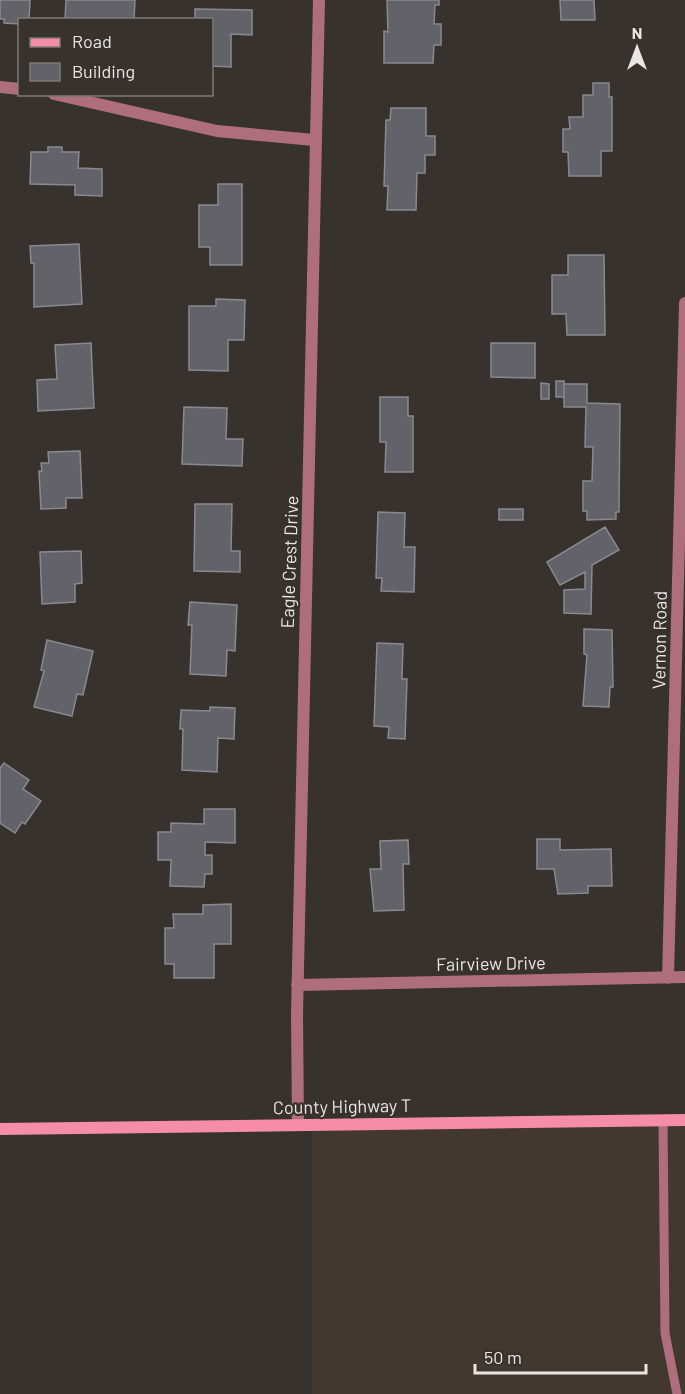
<svg xmlns="http://www.w3.org/2000/svg" width="685" height="1394" font-family="Barlow,sans-serif">
	<rect width="100%" height="100%" fill="#37322e"/>
	<path fill="#433830" d="M685,1120v274h-373v-270z"/>
	<path fill="#626268" stroke="#898990" stroke-width="1.5" d="M0,0h30l-1,20h-9v4l-16,-1v-4h-4z
		M66,0h69l-1,20h-69z
		M387,0h52v5h-4l-1,19h7v21h-7l-1,18h-49v-32l4,1z
		M560,0h34l1,20h-34z
		M195,9l57,1v25l-21,-1v33l-19,-1v-46h-17z
		M593,83h16v14h3v54h-11v25h-32l-1,-24h-5v-23h7l-1,-12h14v-22h10z
		M391,108h35v28h9v19h-10v18h-8l-1,37h-29l1,-24h-4l2,-66h4z
		M48,147h14v5h17l-1,16 24,1v27l-27,-1v-10l-45,-1 1,-32h17z
		M218,184h24v81h-32v-18h-11v-42h19z
		M79,244l3,60 -48,3v-44h-3l-1,-17z
		M568,255h36l1,80h-38l-1,-21h-14v-39h16z
		M216,299l29,1 -1,40h-16v31l-39,-1v-64h27z
		M91,343l3,65 -56,3 -1,-31 20,-1 -2,-34z
		M491,343h44v35l-44,-1z
		M556,381h8v16h-8z
		M541,383l8,1v15h-8z
		M564,384h23v19l33,1 -1,108h-3v7l-29,1v-9h-4v-30h9l1,-34h-8l1,-40h-22z
		M380,397h28v19h5v56h-28l1,-30h-6z
		M184,407l43,1 -1,31h17l-1,27 -60,-2z
		M80,451l2,47h-16v10l-25,1 -2,-38h3l-1,-8h8l-1,-11z
		M195,504h37l-1,47h9v21l-46,-1z
		M499,509h24v11h-24z
		M378,512l27,1 -1,34h11l-1,45 -33,-1 1,-13h-6z
		M605,527l14,23 -27,15 -1,49 -27,-1v-23l21,-1v-17l-25,13 -13,-23z
		M81,551l1,32 -7,1v18l-33,2 -2,-52z
		M190,602l47,3 -2,46 -8,-1 -1,26 -36,-2 2,-49h-4z
		M584,629l28,1 1,57h-3l-1,20 -26,-1 4,-51 -3,-1z
		M47,640l46,11 -10,44 -6,-1 -5,22 -38,-9 10,-36 -3,-1z
		M377,643l26,1 -1,35h5l-2,60 -17,-1 1,-11 -15,-1z
		M210,707l25,1 -1,31 -16,-1 -1,34 -35,-2 1,-41h-3l1,-19 29,1z
		M4,763l25,17 -6,9 18,12 -16,23 -3,-2 -7,11 -15,-10v-55z
		M204,809h31v34l-30,-1v13h7v19h-7l-1,13 -34,-1 1,-26h-13v-28h13v-9l33,1z
		M537,839h23v11l51,-1 1,37h-24v7l-30,1 -4,-25h-17z
		M408,840l1,24h-6l1,46 -30,1 -4,-42h11l-1,-28z
		M231,904v40h-17v34h-40v-14h-9v-36h9l-1,-14h30v-9z"/>
	<g fill="none" stroke-linecap="round" stroke-linejoin="round">
		<path stroke="#af6e7e" stroke-width="9" d="M663,1120l2,213 12,61"/>
		<path stroke="#af6e7e" stroke-width="12" d="M0,87l20,2
			M54,94l163,37 97,9
			M668,978l17,-675
			M297,985l388,-8
			M298,1124l-1,-109 22,-1015"/>
		<path stroke="#f58da8" stroke-width="12" d="M0,1129l685,-9"/>
	</g>
	<g text-anchor="middle" dominant-baseline="central" stroke-width="4.5" stroke-linejoin="round" paint-order="stroke">
		<g font-size="18" fill="#e9e5e3" stroke="#37322e">
			<text transform="translate(289 562) rotate(-88)">Eagle Crest Drive</text>
			<text transform="translate(659 640) rotate(-89)">Vernon Road</text>
			<text transform="translate(491 963) rotate(-1)">Fairview Drive</text>
			<text transform="translate(342 1106) rotate(-1)">County Highway T</text>
		</g>
	</g>
	<rect x="18" y="18" width="195" height="78" fill="#37322e" stroke="#7e7a76" stroke-width="1.5"/>
	<rect x="30" y="38" width="30" height="9" fill="#f58da8" stroke="#7e7a76" stroke-width="1.5"/>
	<text x="72" y="48" font-size="18" fill="#e9e5e3">Road</text>
	<rect x="30" y="63" width="30" height="18" fill="#626268" stroke="#7e7a76" stroke-width="1.5"/>
	<text x="72" y="78" font-size="18" fill="#e9e5e3">Building</text>
	<g transform="translate(637 48)" stroke="#37322e" stroke-width="4.5" paint-order="stroke">
	<path d="M0-4.5L10 22L0 15L-10 22Z" fill="#e9e5e3"/>
	<text y="-9" font-size="16" font-weight="bold" text-anchor="middle" fill="#e9e5e3">N</text>
	</g>
	<path d="M475 1364v9h171v-9" fill="none" stroke="#e9e5e3" stroke-width="3"/>
	<text x="484" y="1364" font-size="18" fill="#e9e5e3" stroke="#37322e" stroke-width="4.5" paint-order="stroke">50 m</text>
</svg>
